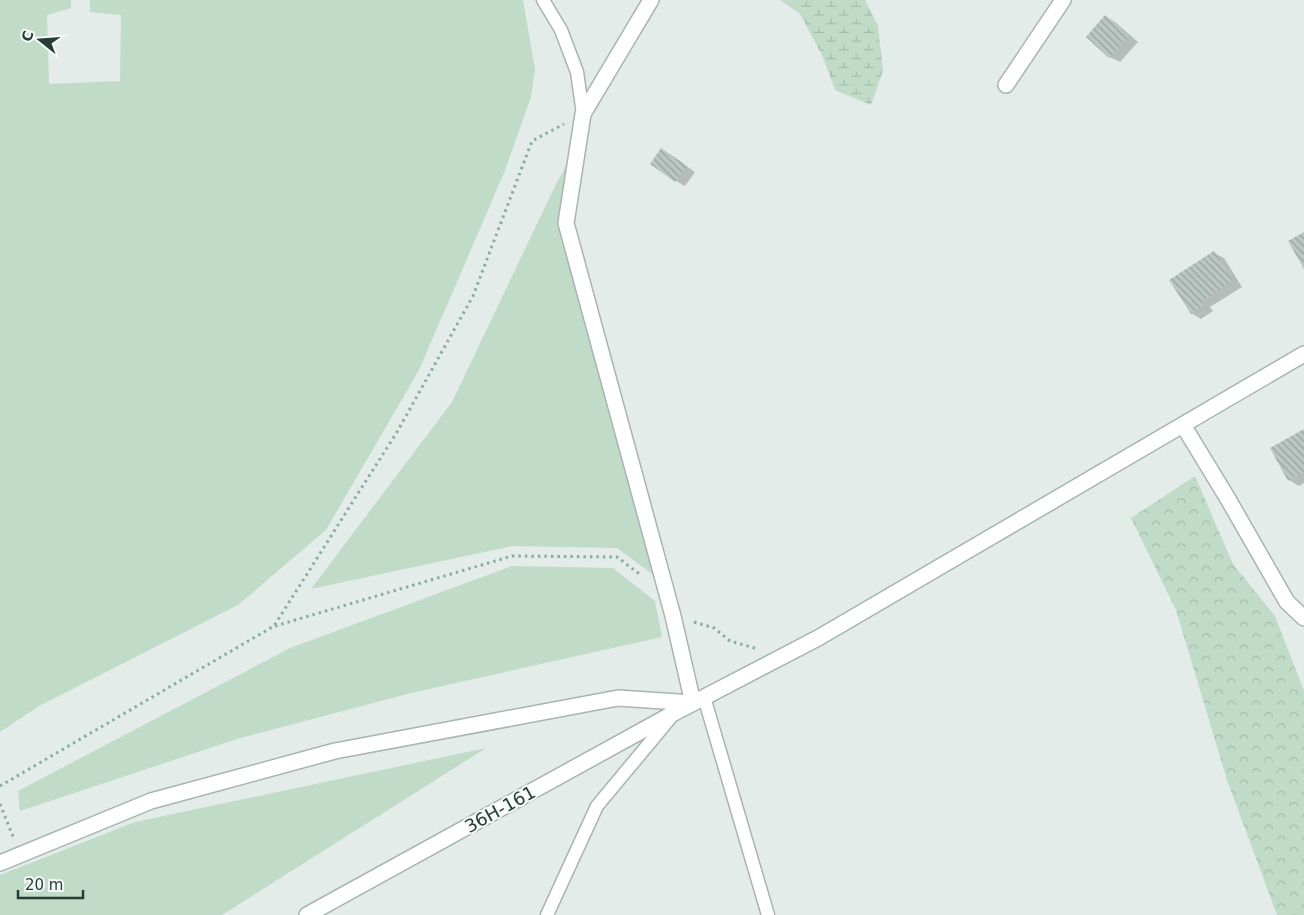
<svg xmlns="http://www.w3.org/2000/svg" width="1304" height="915" font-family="'DejaVu Sans',sans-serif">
	<defs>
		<pattern id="forest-crowns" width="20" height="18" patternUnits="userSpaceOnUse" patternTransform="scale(1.25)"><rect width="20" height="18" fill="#c0dbc8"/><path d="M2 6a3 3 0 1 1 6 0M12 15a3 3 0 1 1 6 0" fill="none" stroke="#a5bdac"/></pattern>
		<pattern id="wetland-marsh" width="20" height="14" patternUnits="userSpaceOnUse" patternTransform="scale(1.25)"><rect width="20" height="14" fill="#c0dbc8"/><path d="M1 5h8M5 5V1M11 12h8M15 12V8" fill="none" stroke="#a5bdac"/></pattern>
		<pattern id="building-back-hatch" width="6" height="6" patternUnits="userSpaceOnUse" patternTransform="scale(1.25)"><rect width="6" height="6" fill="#bac7c2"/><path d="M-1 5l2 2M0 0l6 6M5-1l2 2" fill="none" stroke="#97a39e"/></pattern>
	</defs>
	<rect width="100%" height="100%" fill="#e4ece9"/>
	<path fill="#c0dbc8" d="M0,0h71v8l-24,7 2,69 71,-3 1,-66 -31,-3v-12h433l12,69 -4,28 -27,76 -85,197 -93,160 -88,75 -199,101 -39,26z
		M570,159l-2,46 99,380 -50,-37 -105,-2 -201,43 141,-187 104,-218z
		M512,566l101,2 42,33 7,36 -251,56 -174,46 -217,72 -2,-20 272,-143z
		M486,748l-264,167h-222v-40l135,-53z"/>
	<path fill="url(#forest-crowns)" d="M1195,476l38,88 42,52 29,75v224h-27l-50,-135 -51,-170 -45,-92z"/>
	<path fill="url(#wetland-marsh)" d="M780,0h85l13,26 5,45 -12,34 -36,-15 -13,-35 -22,-41z"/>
	<path fill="#0003" d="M1105,16l10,6 23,20 -18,20 -10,-5z
		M671,155l24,17 -10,14 -9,-5z
		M1214,253l10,5 18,29 -32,20 3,4 -12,8 -10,-6z
		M1304,430v53l-5,3 -10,-6z"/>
	<path fill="url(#building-back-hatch)" d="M1105,15l24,21 -20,22 -23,-21z
		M661,148l26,18 -12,16 -25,-18z
		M1304,232v37l-16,-28z
		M1214,251l19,30 -31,20 2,4 -13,9 -22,-34z
		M1304,429v43l-16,9 -18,-33z"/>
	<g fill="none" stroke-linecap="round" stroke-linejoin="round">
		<defs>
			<path id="service" d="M543,0l18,30 16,42 6,42
				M704,697l64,218
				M547,915l50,-109 75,-90"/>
			<path id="minor" d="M1006,85l57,-85
				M1183,425l45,74 59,103 17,16
				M0,863l151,-62 184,-50 283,-53 75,5"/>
			<path id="tertiary" d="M651,0l-68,114 -17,109 107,393 20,87
				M307,915l367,-202 144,-75 486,-284"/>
		</defs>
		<use href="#service" stroke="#a7b4b0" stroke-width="15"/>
		<use href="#minor" stroke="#a7b4b0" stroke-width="18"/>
		<use href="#tertiary" stroke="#a7b4b0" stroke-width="18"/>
		<path stroke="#88aca2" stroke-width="3" stroke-dasharray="2.5 4" stroke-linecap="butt" d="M694,622l20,6 16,13 28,8
			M275,626l237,-70 105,1 25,19
			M0,786l274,-160 123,-194 76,-136 59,-155 32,-17
			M0,804l14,35"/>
		<use href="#service" stroke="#fff" stroke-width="12"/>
		<use href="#minor" stroke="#fff" stroke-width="15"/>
		<use href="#tertiary" stroke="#fff" stroke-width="15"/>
	</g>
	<g text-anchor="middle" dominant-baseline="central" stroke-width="4" stroke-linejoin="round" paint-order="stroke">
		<g font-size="18" fill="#253c37" stroke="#f5f9f7">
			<text transform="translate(500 809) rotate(-29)">36Н-161</text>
		</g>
	</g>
	<g transform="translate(40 40) rotate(287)" stroke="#f5f9f7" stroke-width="4" paint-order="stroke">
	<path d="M0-4L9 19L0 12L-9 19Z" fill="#253c37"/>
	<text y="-8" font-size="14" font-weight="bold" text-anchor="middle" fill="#253c37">С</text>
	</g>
	<path d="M18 890v8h65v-8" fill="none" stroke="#253c37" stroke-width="2.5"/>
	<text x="25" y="890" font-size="15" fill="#253c37" stroke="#f5f9f7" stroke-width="4" paint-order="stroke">20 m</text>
</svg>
